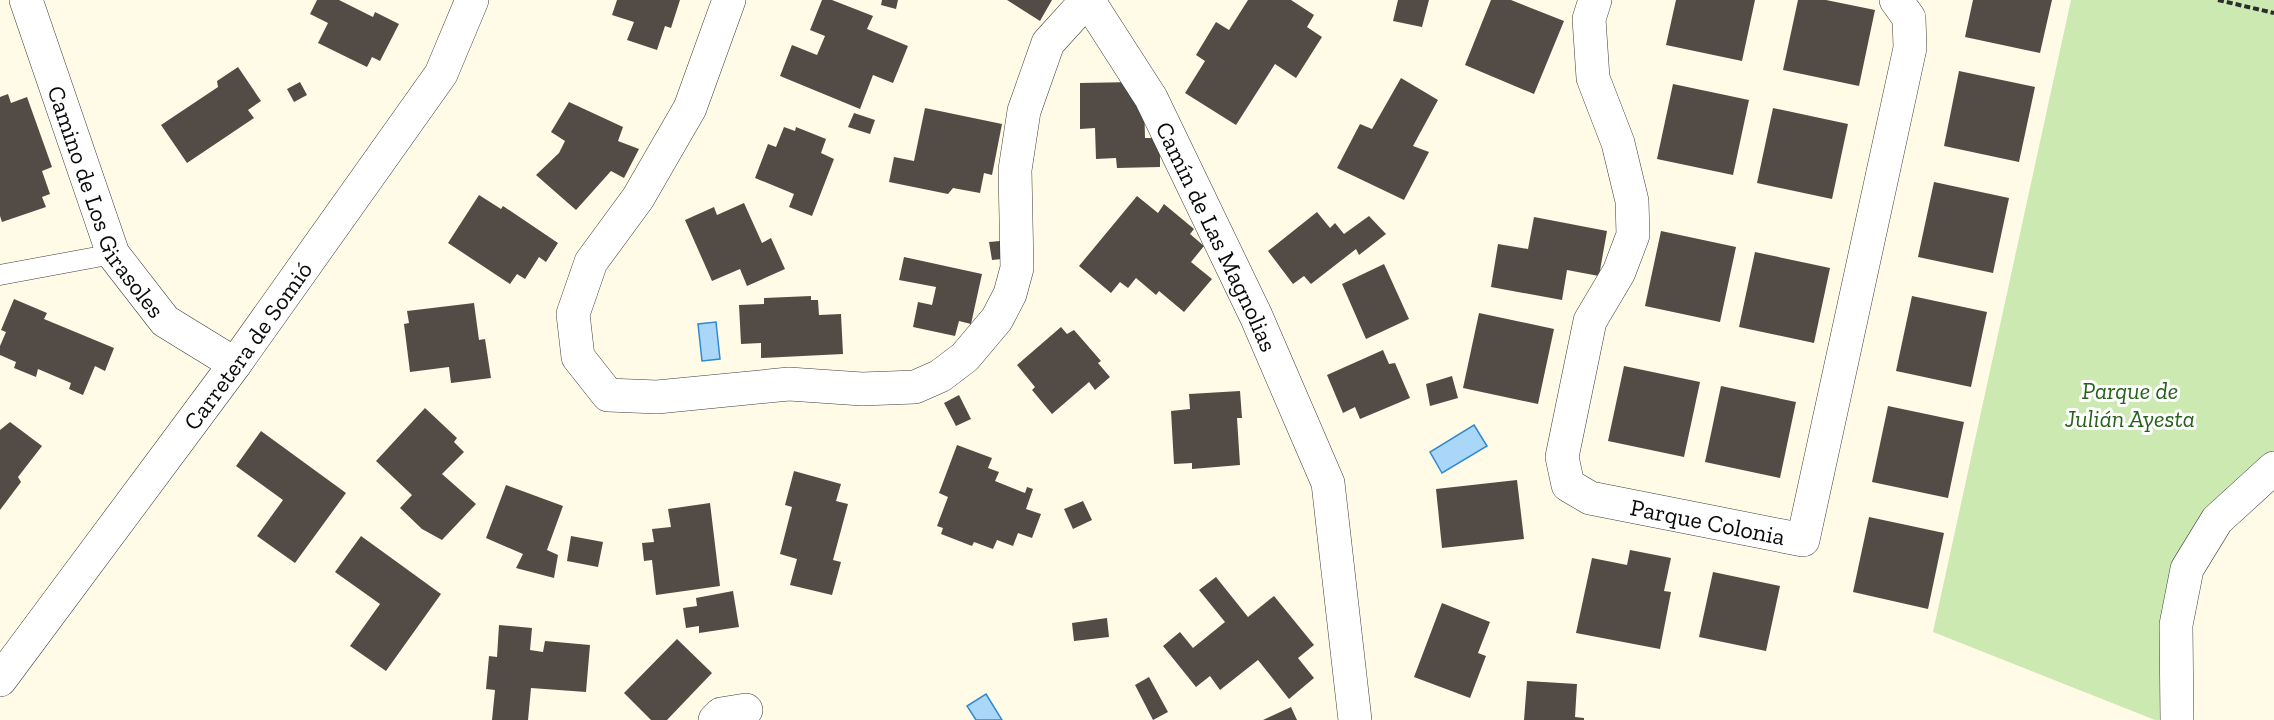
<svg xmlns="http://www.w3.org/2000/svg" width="2274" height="720" font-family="'Zilla Slab',serif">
	<rect width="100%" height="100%" fill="#fffbe7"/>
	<path fill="#cce9b1" d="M2071,0h203v468l-87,101 -10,151h-22l-222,-88z"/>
	<path fill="#aad7f8" stroke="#2f8ad1" stroke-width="1.5" d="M716,322l4,37 -18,2 -4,-37z
		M1474,425l13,21 -45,27 -12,-21z
		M986,694l16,26h-26l-9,-14z"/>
	<path fill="#534c46" d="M317,0h22l34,17 2,-5 24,12 -19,37 -8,-4 -5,10 -49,-24 10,-20 -18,-9z
		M617,0h63l-9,28 -6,-2 -8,24 -30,-10 7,-18 -22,-7z
		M822,0h10l41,16 -6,13 41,17 -15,37 -20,-8 -13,34 -80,-33 12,-31 25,10 8,-19 -15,-6z
		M882,0h16l-2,9 -15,-4z
		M1007,0h45l-12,21z
		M1248,0h43l23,15 -7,12 15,10 -26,41 -21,-14 -39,61 -51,-32 20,-32 -9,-6 20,-33 13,8z
		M1398,0h31l-7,27 -29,-6z
		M1491,0h20l53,21 -30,73 -69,-29z
		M1676,0h79l-13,61 -76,-16z
		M1798,0h28l49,10 -16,76 -76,-16z
		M1973,0h79l-12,53 -75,-16z
		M238,67l23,34 -13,9 6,8 -67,45 -26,-38 57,-38 -1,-6z
		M1959,71l76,16 -16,75 -75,-16z
		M1401,78l37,22 -25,46 16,6 -25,48 -67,-32 23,-44 12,5z
		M300,82l7,13 -13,7 -7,-13z
		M1135,82l9,14 1,42h15v29l-43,1 -1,-10 -20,1 -1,-31 -15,1v-46z
		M1673,84l76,16 -16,75 -76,-16z
		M8,94l3,9 16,-6 25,70 -10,4 8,23 -8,3 4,10 -44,15 -2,-6v-119z
		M569,102l54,25 -5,14 21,8 -15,29 -13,-7 -35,39 -40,-35 23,-22 6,-12 -14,-9z
		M925,108l77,16 -10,51 -8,-2 -4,20 -27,-5 -5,6 -59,-12 5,-25 20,4z
		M1773,108l75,16 -16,75 -75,-16z
		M854,113l21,7 -5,14 -22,-7z
		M784,127l11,4 1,-4 30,12 -5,14 13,6 -22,57 -23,-9 5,-13 -39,-16 13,-34 8,3z
		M1934,182l75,16 -16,75 -75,-16z
		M479,195l22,14 2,-3 55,37 -12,19 -7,-5 -14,22 -8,-5 -7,10 -62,-41z
		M1137,196l21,17 6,-9 30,25 -4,5 14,12 -13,16 21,17 -28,33 -25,-21 -3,4 -20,-17 -8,10 -8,-6 -9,11 -32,-27z
		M744,203l18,40 9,-5 14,31 -38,17 -7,-17 -28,12 -27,-61 29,-13 3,8z
		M1317,212l13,16 5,-5 9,11 25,-18 17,18 -27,21 -3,-6 -45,35 -7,-8 -11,8 -25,-33z
		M1534,217l73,14 -8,45 -32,-6 -5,30 -71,-13 7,-43 30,5z
		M1661,231l75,16 -16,75 -75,-16z
		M1000,241l2,18 -10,1 -3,-18z
		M1755,252l75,16 -16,75 -75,-16z
		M904,257l78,17 -11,50 -12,-3 -4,15 -42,-9 5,-25 14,3 4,-18 -37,-7z
		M1384,264l25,55 -43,20 -24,-55z
		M811,296v4h7l1,15 22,-1 2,40 -82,4v-15l-20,1 -2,-39 25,-1v-6z
		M1912,296l75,16 -16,75 -75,-16z
		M14,299l33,14 -3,6 70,29 -9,23 -10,-5 -12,29 -14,-6 2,-6 -33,-14 -2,8 -22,-9 2,-6 -16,-7v-9l6,-14 -5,-2z
		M474,303l5,37 6,-1 6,39 -40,5 -2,-16 -39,5 -6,-48 5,-1 -2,-12z
		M1479,313l75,16 -16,75 -75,-16z
		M1061,327l6,7 7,-4 27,31 -3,2 12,14 -15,13 -6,-8 -37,32 -20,-24 3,-3 -18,-22z
		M1383,350l6,14 6,-1 15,35 -50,21 -5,-12 -12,6 -16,-38z
		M1624,366l76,16 -16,75 -76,-16z
		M1452,376l6,22 -28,8 -4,-22z
		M1721,386l75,16 -16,76 -75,-16z
		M1240,391l2,27h-5l3,47 -48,4v-6l-18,1 -3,-53 19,-2 -1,-15z
		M959,395l12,24 -15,7 -12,-23z
		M1888,406l76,16 -16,76 -76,-16z
		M425,408l32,30 -3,4 10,10 -22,22 34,30 -34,36 -20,-11 -22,-21 12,-13 -36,-34z
		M10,422l32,24 -24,31 3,5 -21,28v-80z
		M261,431l85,62 -51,70 -38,-27 26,-36 -47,-34z
		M957,445l35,13 -4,10 11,4 -4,9 30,12 2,-6 6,2 -7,20 15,5 -9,24 -14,-5 -5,13 -16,-6 -4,9 -19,-7 -2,4 -31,-12 2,-6 -6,-2 11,-29 -9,-4z
		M794,471l47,13 -5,17 12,3 -15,56 8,2 -9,33 -42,-10 7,-26 -17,-5 12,-47 -7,-2z
		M1517,480l7,59 -82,9 -6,-59z
		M506,485l57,21 -16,44 11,5 -4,23 -38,-10 7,-14 -37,-16z
		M1083,501l9,19 -19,9 -9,-20z
		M710,503l10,83 -64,9 -4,-35 -8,1 -2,-18 12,-1 -2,-13 19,-2 -3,-18z
		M1869,517l75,16 -16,76 -75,-17z
		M361,536l80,58 -55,77 -36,-25 30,-42 -45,-32z
		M571,536l32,6 -5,25 -31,-6z
		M1630,550l41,8 -7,33 7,1 -11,57 -84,-16 16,-75 35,7z
		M1713,572l67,14 -14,65 -67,-14z
		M1216,577l32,40 26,-21 40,49 -16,13 16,20 -25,21 -31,-39 -38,30 -10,-14 -14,11 -33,-41 17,-14 13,16 32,-26 -26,-32z
		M733,591l6,36 -40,6v-7l-13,2 -3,-20 14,-2 -1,-8z
		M1442,603l48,19 -12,31 8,3 -16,42 -56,-21z
		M1107,618l2,19 -35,4 -2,-18z
		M499,625l33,3 -2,22 13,2 2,-11 45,4 -4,47 -55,-4 -3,32h-36l3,-30 -9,-1 3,-33 8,1z
		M677,639l35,34 -45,47h-16l-27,-27z
		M1149,677l19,35 -15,8 -18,-35z
		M1527,681l50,3 -2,33 9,1v2h-60z
		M1291,707l6,13h-34z"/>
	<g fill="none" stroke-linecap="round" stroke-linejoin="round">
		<defs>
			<path id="service" d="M0,275l113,-21"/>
			<g id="minor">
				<path id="s1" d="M26,0l87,254 52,67 70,43"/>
				<path d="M729,0l-39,108 -52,90 -47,64 -18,52 5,43 30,38 49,2 132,-13 73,5 53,-2 25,-11 25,-19 32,-38 13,-25 7,-26 -2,-98 9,-59 24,-68 39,-43"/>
				<path id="s2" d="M1088,0l63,98 105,218 72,167 27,237"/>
				<path id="s3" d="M1595,0l-6,19 4,59 25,65 14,58 1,34 -14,37 -29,49 -28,136 6,28 22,13 213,42 107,-492 -1,-30 -13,-18"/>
				<path d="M715,720l6,-6 25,-4"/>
			</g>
			<g id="tertiary">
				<path id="s4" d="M0,680l235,-316 206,-290 31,-74"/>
				<path d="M2177,720l-1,-95 11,-56 30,-49 57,-52"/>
			</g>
		</defs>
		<use href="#service" stroke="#3d3d3d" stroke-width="21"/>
		<use href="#minor" stroke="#3d3d3d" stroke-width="34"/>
		<use href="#tertiary" stroke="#3d3d3d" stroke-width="34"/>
		<path stroke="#2c2c2c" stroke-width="4" stroke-dasharray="6 3" stroke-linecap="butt" d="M2218,0l56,13"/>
		<use href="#service" stroke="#fff" stroke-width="20"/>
		<use href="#minor" stroke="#fff" stroke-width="33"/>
		<use href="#tertiary" stroke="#fff" stroke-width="33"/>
	</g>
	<g text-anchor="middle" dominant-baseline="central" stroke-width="6" stroke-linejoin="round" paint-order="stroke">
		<g font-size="24" fill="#0a0a0a" stroke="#fff">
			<text stroke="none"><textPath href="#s1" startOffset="218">Camino de Los Girasoles</textPath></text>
			<text stroke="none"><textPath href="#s2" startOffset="270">Camín de Las Magnolias</textPath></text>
			<text stroke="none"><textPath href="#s4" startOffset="416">Carretera de Somió</textPath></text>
			<text stroke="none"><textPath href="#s3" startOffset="652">Parque Colonia</textPath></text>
		</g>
		<g font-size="24" font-style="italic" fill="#26621a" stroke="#fff">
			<text x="2130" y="390">Parque de<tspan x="2130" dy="28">Julián Ayesta</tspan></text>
		</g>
	</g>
</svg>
